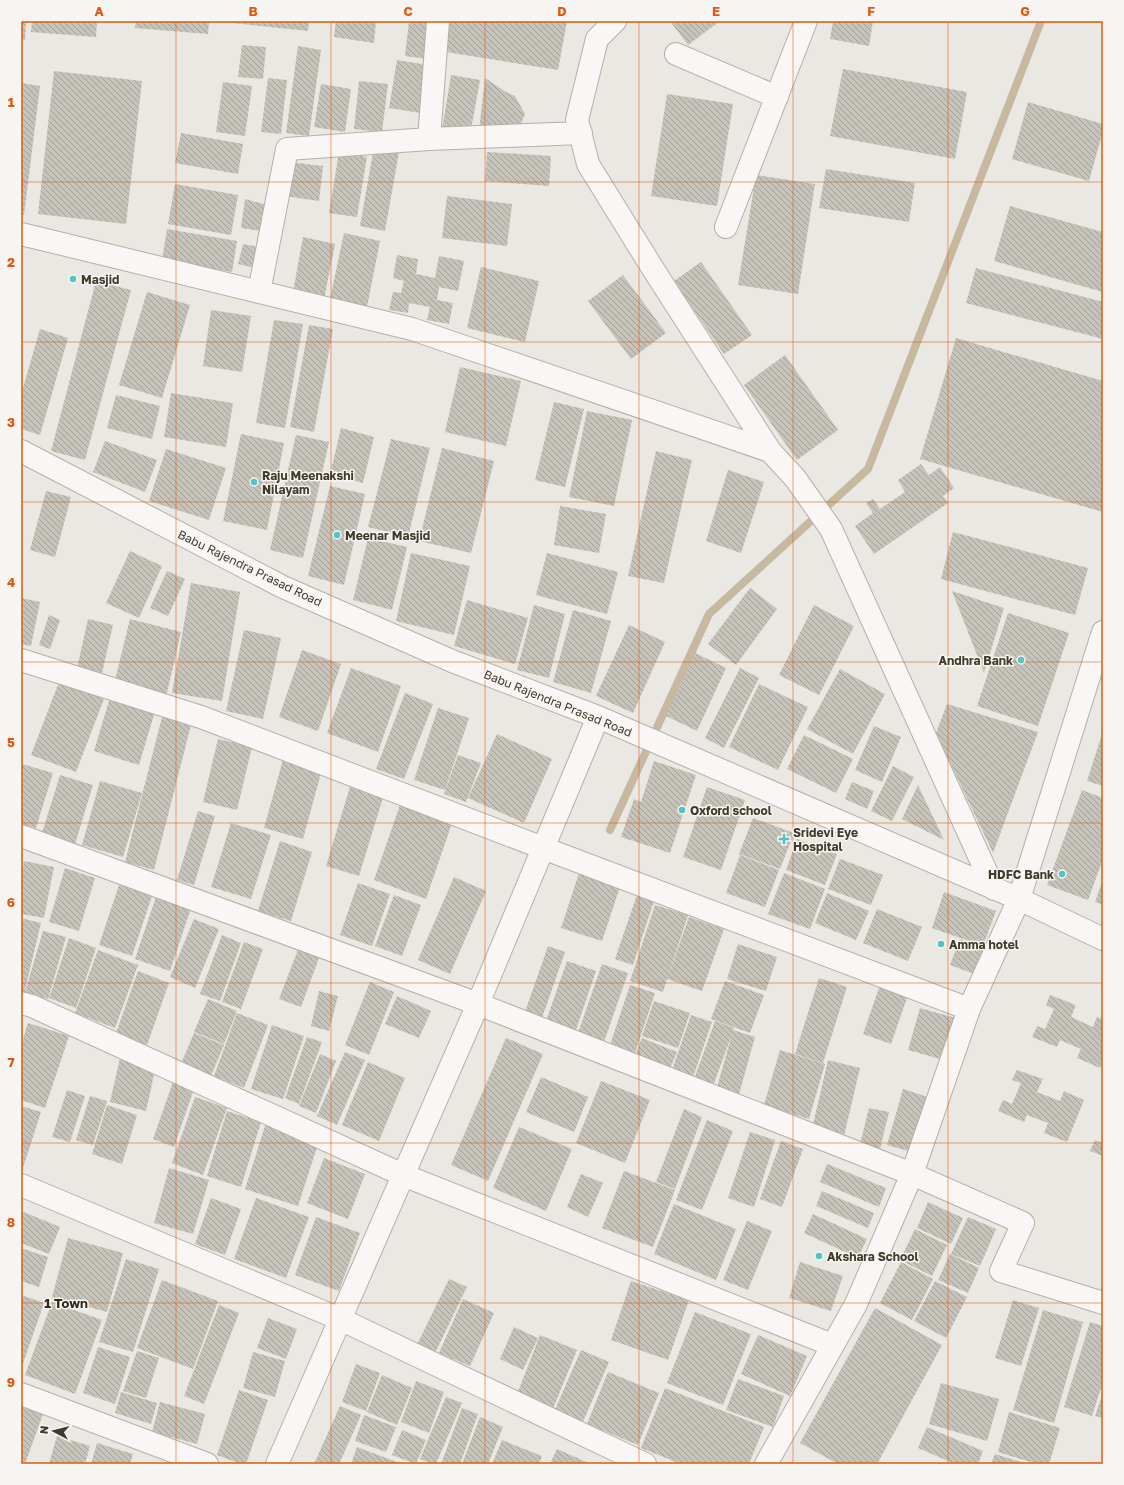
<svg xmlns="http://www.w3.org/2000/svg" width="1124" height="1485" font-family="'Golos Text',sans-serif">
	<defs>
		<pattern id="building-back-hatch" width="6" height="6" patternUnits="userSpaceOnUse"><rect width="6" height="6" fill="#c6c3ba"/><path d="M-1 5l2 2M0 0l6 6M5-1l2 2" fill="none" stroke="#a2a097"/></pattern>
	</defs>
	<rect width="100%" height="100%" fill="#e9e8e2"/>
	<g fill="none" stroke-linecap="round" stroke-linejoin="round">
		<path stroke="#c7b9a0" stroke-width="8" d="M610,830l99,-216 159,-145 173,-448"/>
	</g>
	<path fill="url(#building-back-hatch)" d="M21,21h5l-1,19h-4z
		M32,21h65l-1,16 -65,-5z
		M136,21h73l-1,13 -73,-6z
		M233,21h76l-1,10 -75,-8z
		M336,21h40l-2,22 -40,-6z
		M409,21h23l-5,38 -22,-3z
		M445,21h122l-9,49 -118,-19z
		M670,21h50l-32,24z
		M833,21h40l-4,25 -39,-7z
		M242,45l24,2 -3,32 -25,-2z
		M298,46l23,4 -12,86 -23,-3z
		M397,60l31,5 -7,48 -32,-5z
		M843,69l124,23 -12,67 -125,-23z
		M54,71l88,10 -16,143 -88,-10z
		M451,75l29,5 -10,55 -28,-5z
		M268,78l19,2 -6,54 -20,-2z
		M485,78l21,14 9,4 10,18 -8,20 -38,-4z
		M359,81l29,3 -6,48 -28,-3z
		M223,82l29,4 -7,50 -29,-4z
		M21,83l19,3 -16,129h-3z
		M321,84l30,5 -6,43 -31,-5z
		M667,94l66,10 -16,102 -66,-10z
		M1028,102l75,22v7l-14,50 -77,-22z
		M181,133l62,11 -5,30 -63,-11z
		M374,147l25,5 -14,79 -25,-5z
		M339,152l28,5 -10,60 -28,-4z
		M487,152l64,4 -2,30 -64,-5z
		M290,162l33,4 -4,35 -34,-5z
		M826,169l89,14 -6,39 -90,-14z
		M756,175l59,9 -17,110 -60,-9z
		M175,184l63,11 -7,40 -63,-11z
		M447,196l65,8 -5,42 -65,-8z
		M245,199l22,6 -7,26 -19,-3z
		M1010,206l93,26v60l-109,-31z
		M167,229l70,12 -5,31 -70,-12z
		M344,233l36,8 -13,66 -37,-8z
		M303,237l32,7 -11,55 -31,-7z
		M243,244l20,4 -4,21 -21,-5z
		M397,255l21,4 -2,15 19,4 4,-22 25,5 -6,30 -19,-4 -2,13 16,3 -4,21 -22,-4 3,-13 -21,-4 -1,10 -19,-3 4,-18 8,1 3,-12 -11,-3z
		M701,262l51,73 -28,19 -50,-73z
		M481,267l58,14 -14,61 -58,-14z
		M976,268l127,34v37l-137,-36z
		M623,275l43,58 -35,26 -43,-58z
		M96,281l35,9 -46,170 -34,-9z
		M147,292l43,13 -28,93 -43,-13z
		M211,310l40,6 -9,56 -39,-6z
		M274,320l29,4 -18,104 -29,-5z
		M309,325l24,4 -19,103 -24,-5z
		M40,329l28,9 -28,97 -19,-6v-34z
		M956,338l147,43v131l-183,-53z
		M785,355l53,75 -41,30 -53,-75z
		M460,367l61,14 -15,65 -61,-14z
		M171,393l62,10 -7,44 -62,-10z
		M116,395l44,11 -8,33 -45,-11z
		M554,402l30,7 -19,78 -30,-7z
		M587,411l45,9 -18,86 -45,-9z
		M341,428l33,9 -11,46 -33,-8z
		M241,434l43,9 -17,87 -44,-9z
		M296,435l33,7 -26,116 -33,-8z
		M391,439l39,9 -22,89 -40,-10z
		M105,441l52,19 -12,32 -52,-20z
		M442,448l52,13 -23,92 -52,-12z
		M166,449l60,19 -17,52 -60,-19z
		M656,451l36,9 -28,123 -36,-7z
		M921,464l8,11 11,-8 14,21 -11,8 5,7 -74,51 -19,-28 18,-13 -7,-10 7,-4 7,10 25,-17 -7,-12z
		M728,470l36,12 -23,71 -35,-12z
		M330,486l35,8 -21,91 -36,-9z
		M46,491l25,6 -16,60 -25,-7z
		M560,506l46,8 -7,39 -45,-8z
		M953,532l135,36 -13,47 -134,-36z
		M368,538l39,9 -15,63 -39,-10z
		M130,551l32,15 -23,52 -33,-15z
		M411,553l59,13 -16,69 -58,-14z
		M547,553l71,19 -11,42 -71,-19z
		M167,571l18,8 -17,37 -18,-8z
		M191,583l49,9 -18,109 -50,-8z
		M750,588l27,21 -41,56 -28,-21z
		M952,591l52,17 -20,65z
		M21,598l19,4 -9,44 -10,-2z
		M467,600l61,18 -13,46 -61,-18z
		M534,605l31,9 -16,64 -32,-8z
		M814,605l40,21 -35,69 -40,-20z
		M573,610l38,11 -20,72 -38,-11z
		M1008,613l61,20 -31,93 -61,-20z
		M49,615l11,5 -10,29 -11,-4z
		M88,619l25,6 -11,48 -25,-5z
		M130,619l51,13 -15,65 -52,-13z
		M629,625l36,17 -32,71 -37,-17z
		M244,630l37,8 -18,81 -37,-8z
		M302,650l39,14 -23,67 -39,-14z
		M695,653l31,15 -29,63 -31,-15z
		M351,668l50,18 -23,66 -51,-19z
		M740,668l19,10 -35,70 -19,-10z
		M840,669l45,25 -32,60 -46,-25z
		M59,682l45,17 -28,73 -45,-17z
		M759,684l49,23 -30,63 -49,-23z
		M405,693l28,11 -29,75 -28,-10z
		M111,694l45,14 -17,57 -45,-14z
		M947,704l91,28 -45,121 -57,-120z
		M438,708l31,10 -24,72 -31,-10z
		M163,713l29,8 -38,149 -29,-8z
		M874,726l27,11 -19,45 -27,-12z
		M1103,731v55l-16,-5z
		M497,734l55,25 -28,64 -56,-25z
		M804,735l49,24 -17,34 -49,-24z
		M218,739l34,8 -15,63 -34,-8z
		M458,755l23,8 -15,39 -22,-8z
		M284,756l39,10 -20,73 -39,-11z
		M654,761l42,14 -26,78 -49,-16 13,-38 7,3z
		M22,764l31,9 -17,55 -15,-4z
		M893,766l21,11 -22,44 -21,-10z
		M60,775l33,10 -18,59 -33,-11z
		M352,780l33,11 -26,85 -33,-10z
		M100,781l42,12 -19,64 -41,-12z
		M852,782l22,9 -7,18 -22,-10z
		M918,785l26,55 -42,-21z
		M707,787l38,13 -24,70 -38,-13z
		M1082,790l21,8v61l-15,41 -41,-15z
		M400,805l52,18 -26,76 -52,-19z
		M198,811l17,5 -21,69 -17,-5z
		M753,818l41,15 -14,36 -41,-15z
		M231,823l40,12 -20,64 -40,-12z
		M797,839l40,15 -12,31 -39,-15z
		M280,841l32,11 -21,69 -33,-10z
		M740,855l39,15 -14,37 -39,-14z
		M840,859l43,16 -12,30 -43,-16z
		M24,861l30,6 -10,51 -23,-4v-36z
		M581,867l41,14 -20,60 -41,-13z
		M65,868l30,10 -16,53 -30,-9z
		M784,873l41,16 -15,40 -42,-15z
		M454,877l32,14 -36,83 -32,-14z
		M1103,879v26l-8,-3z
		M358,883l32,11 -18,52 -32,-11z
		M119,885l33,11 -20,60 -33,-11z
		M638,892l17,6 -22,67 -18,-6z
		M944,892l52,19 -13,35 -51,-18z
		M827,893l42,18 -13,29 -41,-17z
		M394,895l27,10 -19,51 -27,-10z
		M156,897l35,11 -21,63 -35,-12z
		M655,905l33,10 -20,62 21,-60 35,12 -22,62 -35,-12 -4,13 -33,-11z
		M877,909l45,18 -14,34 -45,-18z
		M21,918l20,5 -17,71 -3,-1z
		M194,919l25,10 -24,59 -25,-11z
		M43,931l23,6 -18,62 -23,-7z
		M222,935l19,8 -21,58 -20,-7z
		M69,938l27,10 -20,60 -27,-10z
		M960,939l24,10 -10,25 -24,-9z
		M244,942l19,7 -22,60 -19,-7z
		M738,944l39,13 -11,34 -39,-12z
		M548,946l17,6 -23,66 -17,-6z
		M299,947l21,8 -19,52 -22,-8z
		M98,950l40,15 -23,63 -40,-15z
		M567,961l29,10 -20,59 -30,-9z
		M602,964l26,9 -24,69 -26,-9z
		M138,971l31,12 -22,62 -31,-12z
		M819,978l28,9 -24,76 -28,-9z
		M725,981l39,14 -14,38 -39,-14z
		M370,982l24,10 -25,63 -24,-10z
		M630,985l25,8 -22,66 -25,-8z
		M880,985l28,10 -17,49 -28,-10z
		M319,991l19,5 -9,35 -18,-5z
		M1050,995l26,10 -5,12 22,10 4,-10 6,2v40l-3,9 -23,-10 4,-9 -21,-9 -3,7 -25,-10 5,-11 8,3 9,-20 -8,-4z
		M397,996l34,15 -12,27 -34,-14z
		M208,999l29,12 -13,33 -30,-12z
		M654,1001l36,12 -12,35 -36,-12z
		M920,1008l39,11 -12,42 -39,-11z
		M237,1013l31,12 -24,63 -30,-12z
		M691,1015l21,7 -21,61 -21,-7z
		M715,1021l19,7 -1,2 22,7 -17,61 -22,-7 16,-57 -20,55 -19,-7z
		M28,1023l41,13 -24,72 -24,-8v-55z
		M272,1025l32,11 -21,63 -32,-10z
		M194,1033l30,12 -14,33 -30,-12z
		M307,1037l15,5 -23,62 -14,-6z
		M506,1038l37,16 -55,127 -37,-16z
		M642,1038l35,14 -10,24 -35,-13z
		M780,1050l45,14 -16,55 -45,-14z
		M345,1052l20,8 -28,65 -20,-9z
		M320,1054l16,7 -20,52 -17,-7z
		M120,1058l36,8 -10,45 -36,-9z
		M828,1060l32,8 -16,68 -32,-7z
		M368,1062l37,16 -26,63 -37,-16z
		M1017,1070l26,9 -6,13 23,9 4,-10 20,9 -17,42 -23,-9 4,-10 -21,-8 -3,7 -26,-11 5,-11 9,4 9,-21 -9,-3z
		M541,1077l47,20 -14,35 -48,-20z
		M174,1079l21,7 -21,61 -21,-8z
		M601,1081l49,19 -25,63 -49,-20z
		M903,1089l28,9 -16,55 -28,-8z
		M67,1090l18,6 -15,46 -18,-5z
		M90,1096l17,5 -14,44 -17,-5z
		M195,1097l32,11 -24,67 -31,-12z
		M107,1105l30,10 -15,49 -30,-10z
		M21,1106l20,6 -20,62z
		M869,1108l20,4 -9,37 -20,-5z
		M684,1109l18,8 -27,72 -19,-7z
		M227,1111l34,11 -20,65 -34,-11z
		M707,1120l26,11 -31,79 -26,-10z
		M266,1123l53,18 -21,65 -53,-17z
		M519,1127l53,22 -26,62 -53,-23z
		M750,1132l25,8 -21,67 -26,-9z
		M1095,1140l8,3v13l-13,-5z
		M781,1141l22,8 -21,58 -22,-8z
		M324,1158l41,16 -17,45 -41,-16z
		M827,1164l59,24 -7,19 -59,-25z
		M169,1168l40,12 -16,54 -39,-11z
		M624,1171l51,19 -22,57 -51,-19z
		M581,1174l22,9 -15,34 -21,-10z
		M822,1191l52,22 -6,15 -52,-22z
		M211,1198l30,11 -16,46 -30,-11z
		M256,1198l53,19 -23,61 -52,-19z
		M928,1202l35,16 -12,26 -34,-16z
		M674,1204l62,25 -20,51 -62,-26z
		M21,1211l39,16 -11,27 -28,-11z
		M813,1214l54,25 -9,19 -54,-25z
		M316,1217l44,16 -21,58 -44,-16z
		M968,1217l28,12 -16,37 -29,-12z
		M747,1221l25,10 -24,59 -25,-10z
		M915,1229l32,16 -15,31 -32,-16z
		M68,1238l55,15 -16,59 -55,-15z
		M21,1248l27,9 -9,30 -18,-6z
		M950,1254l29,14 -11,25 -30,-13z
		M126,1259l33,10 -26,83 -34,-10z
		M800,1262l43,14 -12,35 -42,-13z
		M901,1262l32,17 -21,41 -32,-17z
		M449,1279l18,8 -35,72 -18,-8z
		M162,1280l56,21 -25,68 -56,-21z
		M631,1281l58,19 -21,60 -57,-20z
		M935,1281l32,16 -21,41 -32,-17z
		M21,1295l23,8 -23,66z
		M463,1299l31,14 -24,53 -31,-13z
		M1013,1300l26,8 -18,58 -26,-8z
		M52,1302l50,18 -27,74 -50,-19z
		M219,1305l20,8 -35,91 -20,-8z
		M875,1308l67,37 -65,119h-39l-38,-21z
		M1043,1310l40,12 -29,101 -41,-13z
		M695,1312l56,22 -28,71 -56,-22z
		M268,1318l29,11 -11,30 -29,-11z
		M1090,1322l13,4v56l-11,34 -28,-9z
		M514,1327l24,11 -15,32 -23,-11z
		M540,1335l37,15 -25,61 -36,-14z
		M758,1335l49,21 -17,40 -49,-22z
		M98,1347l32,10 -15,47 -32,-11z
		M581,1350l28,12 -27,62 -28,-12z
		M137,1351l22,7 -13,40 -23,-7z
		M253,1352l32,9 -10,36 -32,-9z
		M356,1364l24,9 -14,38 -24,-9z
		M608,1372l51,21 -21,52 -51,-21z
		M382,1375l30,13 -15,37 -30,-13z
		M738,1379l46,17 -11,31 -47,-17z
		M416,1381l28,11 -15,41 -28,-11z
		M941,1383l58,16 -12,42 -58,-17z
		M665,1388l99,39 -15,37h-68l-40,-16z
		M239,1390l29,10 -22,64h-5l-24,-9z
		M121,1392l36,11 -6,21 -36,-11z
		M1103,1393v25l-8,-2z
		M446,1397l16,6 -26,61h-4l-12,-5z
		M160,1402l45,12 -8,30 -45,-12z
		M21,1406l22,8 -18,50h-4z
		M340,1406l21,9 -22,49h-25z
		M462,1408l16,6 -18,50h-19z
		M1009,1412l51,16 -11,36h-12l-39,-12z
		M364,1415l32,12 -10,25 -31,-11z
		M480,1417l23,10 -15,37h-26z
		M927,1427l56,24 -5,13h-23l-37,-16z
		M402,1430l24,10 -10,24 -24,-9z
		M57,1436l33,10 -5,18h-36z
		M502,1440l40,16 -3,8h-47z
		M97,1443l36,11 -3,10h-39z
		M357,1447l45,17h-51z
		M557,1449l34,15h-41z
		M995,1454l32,10h-36z"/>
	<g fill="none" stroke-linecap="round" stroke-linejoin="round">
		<defs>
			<path id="minor" d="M615,21l-18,18 -20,81 11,44 65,105 117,182 25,27 36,51 163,360
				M676,54l101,43
				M429,139l9,-118
				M726,227l80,-206
				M21,234l391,95 358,122
				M259,292l28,-143 142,-10 152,-6
				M21,451l262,136 169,74 146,56 421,182 84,40
				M21,660l180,57 342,131 426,161
				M21,836l457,168 434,170 111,49 -22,48 102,32
				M21,1003l11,3 371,169 429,170
				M21,1185l319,134 305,145
				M21,1394l186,70
				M277,1464l201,-460 120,-287
				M766,1464l90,-160 56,-130 57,-165 50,-110 84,-267"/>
		</defs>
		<use href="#minor" stroke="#b3b1a7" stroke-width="24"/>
		<use href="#minor" stroke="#f8f7f5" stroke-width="22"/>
	</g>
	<path fill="none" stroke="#e0580e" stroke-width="1" stroke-opacity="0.55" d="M176,21v1443M331,21v1443M485,21v1443M639,21v1443M793,21v1443M948,21v1443M21,182h1082M21,342h1082M21,502h1082M21,662h1082M21,823h1082M21,983h1082M21,1143h1082M21,1303h1082"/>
	<g fill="#51c4c3" stroke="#f7f5f2" stroke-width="1.5">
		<circle cx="73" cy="279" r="4"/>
		<circle cx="254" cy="482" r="4"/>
		<circle cx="337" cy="535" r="4"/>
		<circle cx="1021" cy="660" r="4"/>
		<circle cx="682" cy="810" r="4"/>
		<path d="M782 833h4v4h4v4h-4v4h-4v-4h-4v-4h4z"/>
		<circle cx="1062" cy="874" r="4"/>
		<circle cx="941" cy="944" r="4"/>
		<circle cx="819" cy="1256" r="4"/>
	</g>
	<g text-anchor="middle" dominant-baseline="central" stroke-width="3" stroke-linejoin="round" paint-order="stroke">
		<g font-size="12" font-weight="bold" fill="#403b2b" stroke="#f7f5f2" text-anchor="start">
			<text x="81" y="279">Masjid</text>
			<text x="262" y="475">Raju Meenakshi<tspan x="262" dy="14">Nilayam</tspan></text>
			<text x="345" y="535">Meenar Masjid</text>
			<text x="1013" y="660" text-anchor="end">Andhra Bank</text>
			<text x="690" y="810">Oxford school</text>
			<text x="793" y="832">Sridevi Eye<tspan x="793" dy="14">Hospital</tspan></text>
			<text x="1054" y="874" text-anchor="end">HDFC Bank</text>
			<text x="949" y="944">Amma hotel</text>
			<text x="827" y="1256">Akshara School</text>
		</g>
		<g font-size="12" fill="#403b2b" stroke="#f7f5f2">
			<text transform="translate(250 568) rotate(26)">Babu Rajendra Prasad Road</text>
			<text transform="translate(558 703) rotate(22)">Babu Rajendra Prasad Road</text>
		</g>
		<g font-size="13" font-weight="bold" fill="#312d1d" stroke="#f7f5f2">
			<text x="66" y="1303">1 Town</text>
		</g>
	</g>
	<rect width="1124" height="1485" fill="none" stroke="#f7f5f2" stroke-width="44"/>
	<g transform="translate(54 1431) rotate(277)" stroke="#f7f5f2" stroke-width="3" paint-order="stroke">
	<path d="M0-3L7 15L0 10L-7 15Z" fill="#403b2b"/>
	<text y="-6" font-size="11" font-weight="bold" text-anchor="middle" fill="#403b2b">N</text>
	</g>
	<rect x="22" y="22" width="1080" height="1441" fill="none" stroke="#e0580e" stroke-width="1.5"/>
	<g font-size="13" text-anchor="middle" font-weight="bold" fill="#e0580e">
		<text x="99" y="16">A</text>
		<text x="253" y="16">B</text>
		<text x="408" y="16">C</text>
		<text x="562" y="16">D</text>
		<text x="716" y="16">E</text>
		<text x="871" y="16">F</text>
		<text x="1025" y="16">G</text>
		<text x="11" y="107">1</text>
		<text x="11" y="267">2</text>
		<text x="11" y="427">3</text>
		<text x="11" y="587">4</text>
		<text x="11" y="747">5</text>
		<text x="11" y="907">6</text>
		<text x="11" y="1067">7</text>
		<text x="11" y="1227">8</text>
		<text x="11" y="1387">9</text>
	</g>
</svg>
